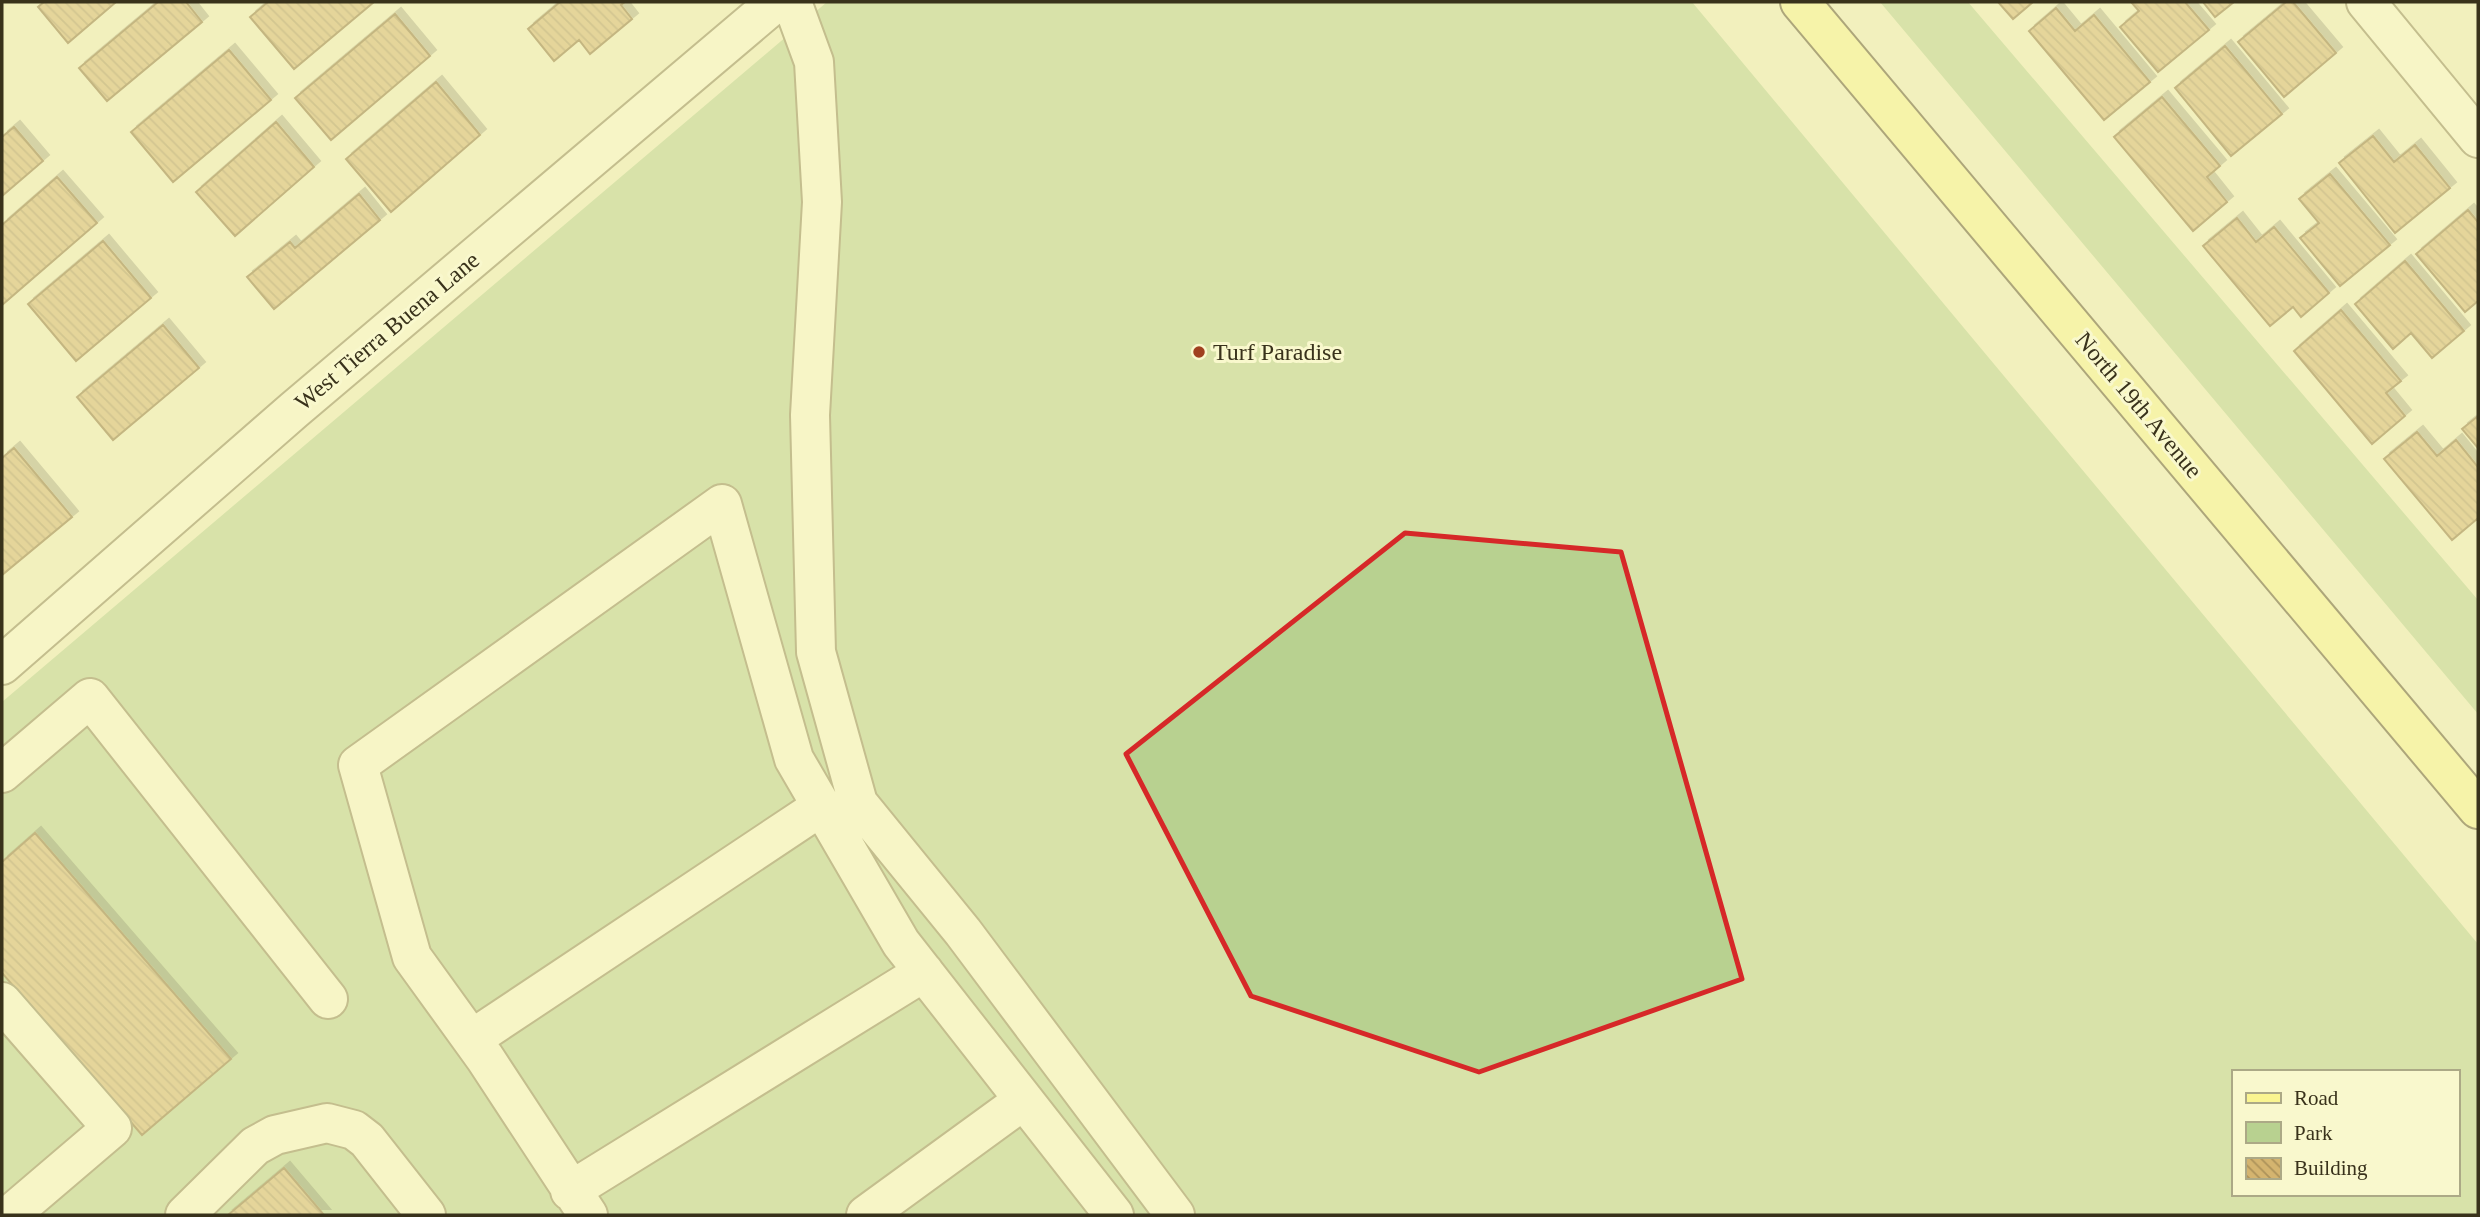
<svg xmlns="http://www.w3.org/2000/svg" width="2480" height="1217" font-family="'Times New Roman',serif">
	<defs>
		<pattern id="building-back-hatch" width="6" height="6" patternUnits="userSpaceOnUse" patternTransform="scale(1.75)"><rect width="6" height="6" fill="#d4b46f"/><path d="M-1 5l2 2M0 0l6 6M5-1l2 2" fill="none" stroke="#ad935a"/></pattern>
		<filter id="shadow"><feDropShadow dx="6" dy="-6" stdDeviation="0" flood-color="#0004"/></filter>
	</defs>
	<rect width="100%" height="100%" fill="#f2f0bd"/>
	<path fill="#b8d190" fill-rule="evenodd" d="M827,2h865l786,942v271h-2476v-513zM2233,1072h224v122h-224z
		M1880,2h88l510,598v114z"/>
	<path fill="url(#building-back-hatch)" stroke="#8d7038" stroke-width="2" filter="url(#shadow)" d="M44,2h72l-48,41 -30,-36z
		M158,2h28l16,20 -95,79 -28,-33z
		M268,2h106l-80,67 -44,-52z
		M560,2h65l-4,3 11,14 -42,35 -11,-14 -25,21 -26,-32z
		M1998,2h35l-20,17z
		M2131,2h54l24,28 -51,42 -38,-45 19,-16z
		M2203,2h31l-19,15z
		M2286,2h7l43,51 -52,44 -46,-55z
		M2056,8l19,23 19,-16 56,67 -46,38 -75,-89z
		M395,14l35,42 -99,84 -36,-42z
		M2225,46l57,68 -51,42 -56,-68z
		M229,50l42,50 -98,82 -42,-50z
		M436,82l44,53 -89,77 -45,-53z
		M2162,97l58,69 -13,11 20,25 -34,29 -79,-94z
		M276,122l38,45 -79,69 -39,-44z
		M14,127l29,34 -41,35v-59z
		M2373,136l21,26 21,-17 35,43 -55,45 -56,-70z
		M2330,174l60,71 -50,41 -40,-48 19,-15 -20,-24z
		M57,177l40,46 -95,82v-80z
		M359,194l21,26 -106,89 -27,-32 43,-35 5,6z
		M2468,210l10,12v79l-13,11 -49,-58z
		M2237,218l19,24 18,-15 55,66 -28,24 -8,-10 -23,19 -67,-80z
		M103,241l48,57 -75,63 -48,-57z
		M2405,261l59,70 -32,27 -21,-25 -18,16 -38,-45z
		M2341,310l60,71 -15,12 19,23 -33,28 -78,-93z
		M163,325l36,43 -86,72 -36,-43z
		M2478,416v32l-16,-19z
		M2417,432l20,24 19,-16 22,27v54l-1,-2 -25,21 -68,-81z
		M14,448l58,69 -70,58v-117z
		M35,833l196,226 -89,76 -140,-162v-111z
		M284,1168l40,47h-96z"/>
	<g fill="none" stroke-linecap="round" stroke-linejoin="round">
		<defs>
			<path id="minor" d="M792,2l22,60 8,140 -12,213 6,237 42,151 105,129 212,283
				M2366,2l112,136
				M2,665l292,-255 482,-408
				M2,773l88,-75 238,301
				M2,1002l110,126 -102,87
				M472,1039l350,-233
				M570,1191l354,-219
				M185,1215l70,-69 20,-11 52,-12 27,7 13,10 59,75
				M588,1215l-103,-157 -73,-101 -54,-192 364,-261 72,255 107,184 213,272
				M866,1215l158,-115"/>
			<path id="major" d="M1800,2l678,807"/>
		</defs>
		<use href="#minor" stroke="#8c8054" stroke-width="42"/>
		<use href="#major" stroke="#594c29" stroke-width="42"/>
		<use href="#minor" stroke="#fcfbd1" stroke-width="38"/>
		<use href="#major" stroke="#faf590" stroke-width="38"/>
	</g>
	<path d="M0 0H2480V1217H0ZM1405,533l216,19 121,427 -263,93 -228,-76 -125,-242z" fill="#f2f0bd" fill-opacity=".55" fill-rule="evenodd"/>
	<path fill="none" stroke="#d62828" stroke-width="5" stroke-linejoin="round" d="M1405,533l216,19 121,427 -263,93 -228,-76 -125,-242z"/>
	<circle fill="#a0401f" stroke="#f9f8cd" stroke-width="2.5" cx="1199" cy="352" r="7"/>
	<g text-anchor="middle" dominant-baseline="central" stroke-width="6" stroke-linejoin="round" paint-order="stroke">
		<g font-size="24" fill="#39321b" stroke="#f9f8cd">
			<text transform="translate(387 331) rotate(-40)">West Tierra Buena Lane</text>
			<text transform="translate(2139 405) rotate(50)">North 19th Avenue</text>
		</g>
		<g font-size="24" fill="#39321b" stroke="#f9f8cd" text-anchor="start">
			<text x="1213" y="352">Turf Paradise</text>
		</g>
	</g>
	<rect width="2480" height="1217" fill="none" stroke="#39321b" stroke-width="7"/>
	<rect x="2232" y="1070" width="228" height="126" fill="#f9f8cd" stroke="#aca986" stroke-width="2"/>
	<rect x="2246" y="1093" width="35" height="10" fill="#faf590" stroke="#aca986" stroke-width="2"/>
	<text x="2294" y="1105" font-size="21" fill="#39321b">Road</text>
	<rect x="2246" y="1122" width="35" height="21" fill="#b8d190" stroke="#aca986" stroke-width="2"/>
	<text x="2294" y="1140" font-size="21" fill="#39321b">Park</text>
	<rect x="2246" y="1158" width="35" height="21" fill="url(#building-back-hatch)" stroke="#aca986" stroke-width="2"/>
	<text x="2294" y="1175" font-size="21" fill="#39321b">Building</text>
</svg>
